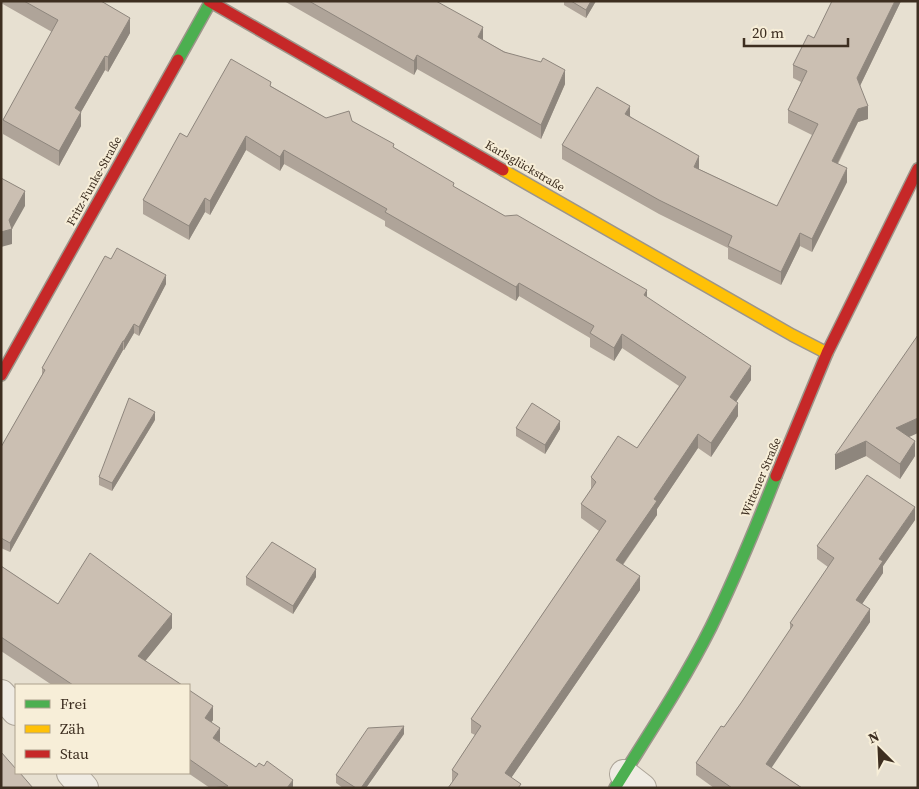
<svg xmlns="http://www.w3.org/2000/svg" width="919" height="789" font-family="'Source Serif 4',serif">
	<rect width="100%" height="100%" fill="#e7e0d1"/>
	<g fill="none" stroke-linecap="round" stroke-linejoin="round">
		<defs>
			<path id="street" d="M1,694l15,17
				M71,773l13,15
				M624,774l18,14"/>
			<path id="fast" d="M178,60l33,-59
				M615,788c33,-53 68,-105 96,-161 24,-49 45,-100 65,-151"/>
			<path id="slow" d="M503,170l289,165 35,18"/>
			<path id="jam" d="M209,1l294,169
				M1,375l177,-315
				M776,476l51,-123 91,-184"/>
		</defs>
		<use href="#street" stroke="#ada599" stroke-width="30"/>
		<use href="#fast" stroke="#9c958a" stroke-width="14"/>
		<use href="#slow" stroke="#9c958a" stroke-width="14"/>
		<use href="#jam" stroke="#9c958a" stroke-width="14"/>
		<use href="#street" stroke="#efebe3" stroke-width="28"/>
		<use href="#fast" stroke="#4caf50" stroke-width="11"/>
		<use href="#slow" stroke="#ffc107" stroke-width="11"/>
		<use href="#jam" stroke="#c62828" stroke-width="11"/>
	</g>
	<path fill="#afa499" d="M1,1h100l29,32 -22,39 -3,-2 -24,42v14l-22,40 -56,-32v-14l49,-88 -51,-29z
		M284,1h152l47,39 82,44 -24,55 -124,-70 -3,6z
		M564,1h32l-10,17 -22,-13z
		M901,1l-41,85 8,33 -10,3 -20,42 9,18 -35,70 -12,-6 -19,39 -53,-26v-11l-69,-34 -97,-55v-14l68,-29 69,53 78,37 35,-71 -24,-12v-13l13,-28 -8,-4v-13l21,-27z
		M271,86l55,32 26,3 102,66 193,110 104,83 -15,21 2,15 -27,41 -13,-9 -41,61v6l-34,50 17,25 -129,188 10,10 -69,-6v-12l23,-35 -4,-2v-14l128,-188 -18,-13v-14l10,-14v-13l46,-29 42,-62 -57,-38 -8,13 -24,-14v-9l-71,-42 -3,5 -131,-75v-5l-101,-57 -4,7 -34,-21 -36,65 -5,-3 -16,28 -46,-26v-14l44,-63z
		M111,259l55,25 -27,52 -5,-3 -10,17h-1l-113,202 -9,-4v-101l41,-72v-7z
		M918,335l-9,102 6,19 -15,23 -34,-23 -31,14z
		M155,420l-43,71 -13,-6v-8z
		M516,428l44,1 -15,25 -29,-18z
		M915,520l-32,46v7l-21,31 8,18 -99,145 31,21h-88l-18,-13v-12l28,-36 17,-24 49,-73v-7l38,-56 -11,-8v-13z
		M1,566l57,38 114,24 -27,33 37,24h-130l-51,-34z
		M246,577h70l-23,37 -47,-29z
		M189,690l24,30 -2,2 8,21 37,24 37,21h-83l-22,-15h1z
		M404,734l-38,54h-23l-7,-5v-8z"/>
	<path fill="#8e867d" d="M591,1h5l-10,17v-8z
		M895,1h6l-44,91v-14z
		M130,18v15l-22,39v-15z
		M483,27v14l-5,-4z
		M417,55v14l-3,6v-14z
		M105,56v14l-24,42v14l-22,40v-15l16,-43z
		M565,70v14l-24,55v-14z
		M630,106v13l-5,-5z
		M868,106v13l-10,3 -26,52v-13l26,-52z
		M246,136v14l-36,65v-14z
		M284,150v14l-4,7v-14z
		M699,156v14l-5,-3z
		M847,168v14l-35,70v-13z
		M25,191v15l-13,23v15l-11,3v-15z
		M205,198v14l-16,28v-14z
		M800,233v13l-19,39v-13z
		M166,275v9l-27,52v-9z
		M519,283v13l-3,5v-14z
		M647,290v13l-3,-8z
		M134,324v9l-10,17v-9z
		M622,334v14l-8,13v-13z
		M123,341v9l-113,202v-9z
		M751,366v14l-21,31v-14z
		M738,403v13l-27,41v-14z
		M155,412v8l-43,71v-8z
		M918,418v15l-22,10v-15z
		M560,421v8l-15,25v-9z
		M698,434v14l-41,61v6l-41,59v-14l38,-61z
		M866,441v15l-31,14v-15z
		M915,441v15l-15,23v-15z
		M915,507v13l-32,46v7l-27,40v-13l23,-41z
		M316,569v8l-23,37v-8z
		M640,576v14l-135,197v-14z
		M870,609v13l-104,154v-12z
		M172,614v14l-34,42v-14z
		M213,706v14l-8,12v-14z
		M404,726v8l-38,54h-5z
		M220,728v14l-7,-4z
		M293,780v8h-6z"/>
	<path fill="#cbbfb2" stroke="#8e867d" d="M24,1h77l29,17 -22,39 -3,-1 -30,52 6,4 -22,39 -56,-31 55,-100z
		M309,1h127l47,26 -5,10 26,15 37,10 2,-4 22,12 -24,55 -124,-70 -3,6z
		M571,1h20l-5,9z
		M832,1h63l-38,77 11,28 -10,3 -26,52 15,7 -35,71 -12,-6 -19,39 -53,-26 4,-10 -73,-36 -97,-55 35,-58 33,19 -5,8 74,42 -5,11 83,39 41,-82 -30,-14 19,-39 -14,-6 15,-30 6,3z
		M231,59l40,23 -1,4 56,32 23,-7 3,10 42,23 -1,3 61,36 -1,3 52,30 12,-1 130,75 -3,5 107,71 -21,31 8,6 -27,40 -13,-9 -44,65 3,2 -41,59 24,16 -135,197 16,11 -3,4h-70l10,-14 -6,-4 29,-44 -10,-7 135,-198 -25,-17 15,-22 -5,-5 27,-41 19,12 49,-71 -64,-43 -8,14 -24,-15 4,-7 -75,-43 -3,4 -131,-75 2,-3 -103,-59 -4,7 -34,-21 -36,65 -5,-3 -16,28 -46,-26 37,-67 7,4z
		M1,178l24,13 -16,29 3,9 -11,3z
		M117,248l49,27 -27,52 -5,-3 -10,17h-1l-113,202 -9,-5v-91l44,-77 -3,-2 63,-112 6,3z
		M918,335v83l-22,10 19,13 -15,23 -34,-23 -31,14z
		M129,398l26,14 -43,71 -13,-6z
		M532,403l28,18 -15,24 -29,-17z
		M867,475l48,32 -36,52 4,2 -27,39 14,9 -104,155 36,24h-70l-36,-25 25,-37 3,1 17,-24 52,-78 -3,-2 44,-65 -17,-12z
		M272,542l44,27 -23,37 -47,-29z
		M90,553l82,61 -34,42 44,29h-109l-72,-48v-71l57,38z
		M189,690l24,16 -8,12 15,10 -7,10 43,29 3,-4 5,3 3,-5 26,19 -6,8h-75l16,-2 -39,-27z
		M404,726l-43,62h-5l-20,-13 32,-47z
		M1,752l15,17v4h4l13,15h-32z"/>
	<g text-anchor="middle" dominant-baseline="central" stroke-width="4" stroke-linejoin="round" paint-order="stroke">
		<g font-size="12" fill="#3d2e20" stroke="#f7eed8">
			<text transform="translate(525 166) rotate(30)">Karlsglückstraße</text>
			<text transform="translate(94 181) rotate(-61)">Fritz-Funke-Straße</text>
			<text transform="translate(761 477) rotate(-67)">Wittener Straße</text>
		</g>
	</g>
	<rect width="919" height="789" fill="none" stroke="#3d2e20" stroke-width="5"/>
	<rect x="15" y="684" width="175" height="90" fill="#f7eed8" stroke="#ada18e"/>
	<rect x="25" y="700" width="25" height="8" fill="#4caf50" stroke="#ada18e"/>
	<text x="60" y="709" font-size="15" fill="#3d2e20">Frei</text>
	<rect x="25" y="725" width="25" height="8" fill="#ffc107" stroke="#ada18e"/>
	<text x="60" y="734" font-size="15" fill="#3d2e20">Zäh</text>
	<rect x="25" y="750" width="25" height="8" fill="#c62828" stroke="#ada18e"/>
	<text x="60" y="759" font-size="15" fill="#3d2e20">Stau</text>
	<g transform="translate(879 749) rotate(336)" stroke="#f7eed8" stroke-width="4" paint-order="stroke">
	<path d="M0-4L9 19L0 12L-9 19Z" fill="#3d2e20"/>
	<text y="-8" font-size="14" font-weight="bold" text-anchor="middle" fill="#3d2e20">N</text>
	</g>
	<path d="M744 38v8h104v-8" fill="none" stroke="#3d2e20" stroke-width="2.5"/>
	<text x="752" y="38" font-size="15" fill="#3d2e20" stroke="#f7eed8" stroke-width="4" paint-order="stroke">20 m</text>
</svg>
